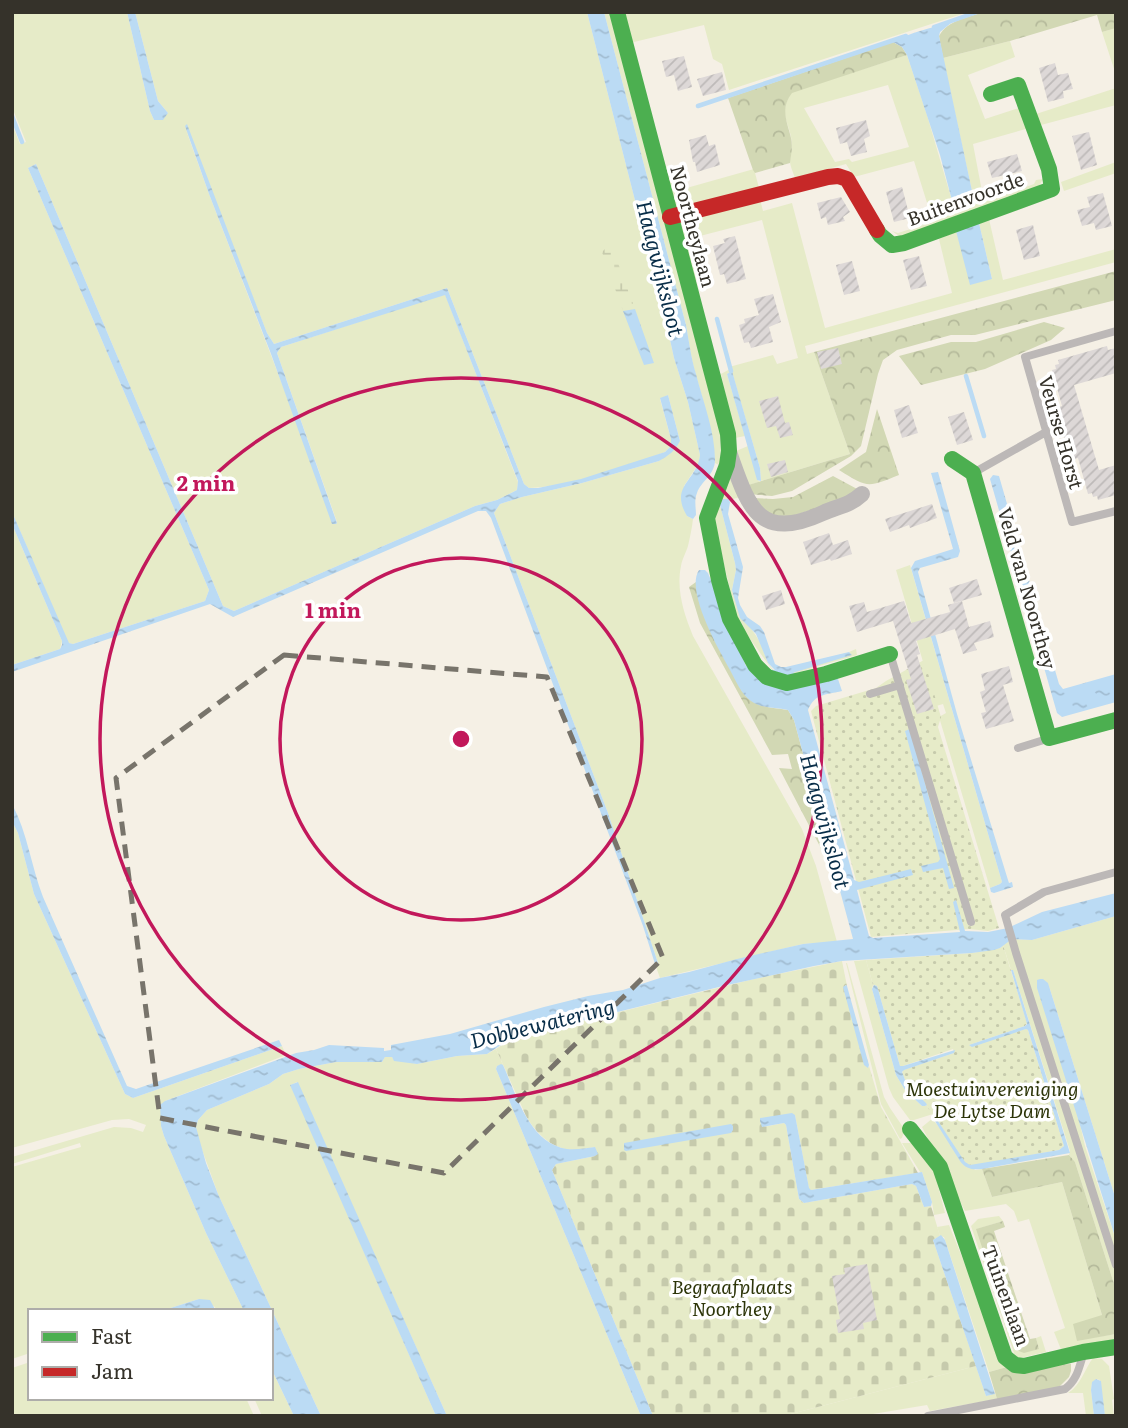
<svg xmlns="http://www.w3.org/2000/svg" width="1128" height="1428" font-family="Literata,serif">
	<defs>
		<pattern id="forest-crowns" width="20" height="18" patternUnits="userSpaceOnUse" patternTransform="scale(1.75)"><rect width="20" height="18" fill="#d2d8b4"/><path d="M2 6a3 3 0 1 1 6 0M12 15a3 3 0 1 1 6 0" fill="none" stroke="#b5ba9b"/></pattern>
		<pattern id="wetland-marsh" width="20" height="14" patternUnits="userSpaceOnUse" patternTransform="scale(1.75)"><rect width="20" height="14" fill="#e6ebc8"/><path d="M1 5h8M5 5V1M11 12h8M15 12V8" fill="none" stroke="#c6caac"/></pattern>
		<pattern id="cemetery-stones" width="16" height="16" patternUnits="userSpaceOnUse" patternTransform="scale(1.75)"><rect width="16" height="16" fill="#e6ebc8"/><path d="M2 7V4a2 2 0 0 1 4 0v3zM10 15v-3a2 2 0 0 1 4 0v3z" fill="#c6caac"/></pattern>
		<pattern id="park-dots" width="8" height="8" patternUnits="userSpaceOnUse" patternTransform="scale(1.75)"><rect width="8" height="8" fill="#e6ebc8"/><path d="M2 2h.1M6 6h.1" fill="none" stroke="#c6caac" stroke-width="1.8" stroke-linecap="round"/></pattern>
		<pattern id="water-ripples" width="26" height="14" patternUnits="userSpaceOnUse" patternTransform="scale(1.75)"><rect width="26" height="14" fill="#bbdbf4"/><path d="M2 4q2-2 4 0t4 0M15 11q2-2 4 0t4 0" fill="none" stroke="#a1bcd1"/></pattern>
		<pattern id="building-hatch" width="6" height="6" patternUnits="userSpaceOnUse" patternTransform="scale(1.75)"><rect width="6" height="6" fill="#ddd8d7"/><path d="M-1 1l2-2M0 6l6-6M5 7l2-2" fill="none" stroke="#bebab9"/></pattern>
	</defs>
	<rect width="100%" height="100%" fill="#f5f0e5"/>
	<path fill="#e6ebc8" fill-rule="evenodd" d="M12,12h115l23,99 4,9 14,-7 -10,-12 -23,-89h452l80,314 7,32 14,44 12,53 -1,8 -15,23 3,30 6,3c-1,9 -3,18 -5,27 -2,7 -6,13 -7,20 -5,24 3,48 12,70l109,193 14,37 21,76 -34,2 -143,34 -5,-14 3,-1 -50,-150 -114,-300 6,-9 22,-7 60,-14 77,-22 21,-20 -12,-46 -8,4 11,40v7l-6,6c-37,14 -96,35 -136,36l-5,-4 -77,-196 -173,56 -7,-11 -82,-206 24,67 127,330 1,-2 -60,-169 4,-6 164,-53 73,188 -1,8 -20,10 -22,6 -241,105 -11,-5 -187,-442 -8,4 181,422 -4,11 -132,43 -5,-1 -56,-131v-388l8,20 6,-2 -14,-35z
		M604,12h10l106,405 1,49 -6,-3c-2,-30 -11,-58 -19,-88 -5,-16 -7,-33 -10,-50z
		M622,12h346l-239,78 -7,-26 -9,-5 -9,-34 -74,18z
		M1116,28v47l-14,-43z
		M1010,41l5,16 -47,18 17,44 37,-12 7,21 -56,16 11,58 50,-18 2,-4 7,-1 -4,7 -136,53 -11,-8 6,2 35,-11 -19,-61 -60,16 -8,-13 -51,14c-2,-6 -5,-12 -5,-17 0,-6 2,-12 2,-18 -2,-21 -15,-29 0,-51l115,-37 20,60 28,96 20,-6 -32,-147zM888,85l21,62 -57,15 -3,-3 -14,3 -31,-54z
		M1116,88v17l-75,20 -5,-11z
		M1116,162v11l-52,18 -3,-9z
		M754,169l5,19 -86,24 -9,-31 15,-4 4,12z
		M760,199l3,12 29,-8 33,125 127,-35 -13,-54 17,-8 36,48 -13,-56 10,-4 14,61 113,-31v13l-311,84 2,8 7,-2 36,102 -89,27 -1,-13 -28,-96 -5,2 18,62 -10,2 -14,-64 9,-5 -1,-2 44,-12 4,9 21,-6 -36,-138 -66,17 10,41 -15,4 -16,-59z
		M748,446l11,36 -14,4 -9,-35z
		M728,469l13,28 -12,3 -1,-1 -8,6 15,58 1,7 -4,20 17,35 11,17 8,21 6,8 77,-19h-2l7,-3 1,6 -79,23 -40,-56 -25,-103z
		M12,524l50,117 -2,8 -48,16z
		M910,565l92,317 -2,2 -10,4 -51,-171 7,-4 -3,-9 -7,2 -40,-136z
		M12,821l6,12 16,61 91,200 8,4 149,-52 4,9 -121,46 -4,25 3,10 42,97 38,78h-28l-1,-4 -16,-8 -38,12h-131v42l-18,6v-192l69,-20 -1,-4 -68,21v-7l102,-30 17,1 12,4 3,-7 -17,-6 -17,1 -100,28z
		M1116,916v284l-68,-217 37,163 31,94v50l-41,-128 -6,-7 1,-4 -57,-181h-2l-8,-25 9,-6 20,1z
		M866,960l7,25 -1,4 24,86 9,15 17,16h5l6,8 -19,6h-4l-17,-23 -4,-9 -35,-127z
		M846,963h1l37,134 6,11 15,22 -3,8 -2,1 -19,-35z
		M496,1049l7,16 -6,1 -1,3 145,347h-194l-150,-334 -6,3 145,331h-115l-103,-222 -22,-61v-6l2,-7 9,-10 62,-26 14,-10 16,-5 37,-7h46l3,-5 7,-1v2l25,6 40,-8 30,-2z
		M933,1118l1,3 41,49 7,-1 10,28 70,-15 40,133 -25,25 39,-6v9l-54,9 -8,-20 11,-4 -36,-109 -11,3 -4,-11 -8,-7 -41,7 -43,-84z
		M902,1143h13l17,20 13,50 -11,2 -2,-13 -10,-30h-2z
		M999,1216l4,5 -26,8 39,121 23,-1 -3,-11 5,-2 5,16 -30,7 -45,-133 7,-7z
		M949,1225l58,142 -18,5 -45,-135 -4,-1 -3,-9z
		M1093,1358l9,1 7,7 5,33 -2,1 2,16h-9l-5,-36 -4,-1 -4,4 -1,7 3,26h-8l-3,-23h-15c13,-8 16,-23 25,-35z
		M30,1362v36h216l8,18h-242v-48z
		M976,1366l10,30 9,-3 2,6 -67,12 -3,-6 -66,11h-78z
		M271,1368l23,48h-32l-8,-18h17z"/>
	<path fill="url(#forest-crowns)" d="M984,12h132v16l-14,4 -5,-17 -87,26 -67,17 -4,-22c9,-16 28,-18 45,-24z
		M893,42l9,5 5,8 -115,38c-12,16 -5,28 -1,45 2,8 0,17 -1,25l-35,10 -2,-3 -25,-72z
		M1116,271v29l-141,35h-24l-54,15 -14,10 -5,14 -17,72 -10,10 -59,35 -20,5 -24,-2 -3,-8 105,-32 -36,-102z
		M1044,322l21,6 -14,12 -66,29 -64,16 -22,-29 52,-14h25z
		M877,409l22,66c-32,13 -31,13 -60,-5l27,-18z
		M833,476l26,14 -13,9 -70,22 -24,-23 21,1 20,-2z
		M696,582l2,15 44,94c15,18 24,15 46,19l6,10 43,159 -58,-111 13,1 -4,-15 -16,1 -72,-132 -11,-36z
		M1069,1155l6,7 41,128v44l-39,7 -4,-17 29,-9 -40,-133 -70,15 -10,-28z
		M1003,1221l2,6 -11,4 36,108 6,-1 3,11 -15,4 -8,-3 -40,-121z
		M1071,1364v7l-2,6 -10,10 -62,12 -8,-27 18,-5z"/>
	<path fill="url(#wetland-marsh)" d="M605,249l6,2 4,4 20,54 -12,2 -21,-59z"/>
	<path fill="url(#cemetery-stones)" d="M842,961l5,25 -2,-1 23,83 1,-2 12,41 37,66 -107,17 -2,-1 -14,-74 -32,12 21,-4 2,2 13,74 5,4 108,-19 4,2 8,21 7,-1 9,30 -7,4 43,126 -193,50h-130l-101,-246 4,-6 39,-8v-9c-6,1 -12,2 -18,3 -23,1 -40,-15 -51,-34l-30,-67 16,-11 17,-4 225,-55z"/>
	<path fill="url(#park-dots)" d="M924,660l17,57 -3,10 61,201 -11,3 -19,-2 -98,8 -60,-226 5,-5 60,-18 10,-7z
		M1003,945l24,78 -2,3 -56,19 57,-16 2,1 36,116 -5,4 -86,16 -8,-4 -29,-43 -2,-1 -7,-12h-2l2,-1 -17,-16 -8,-15 1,-4 51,-17 -1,-4 -50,17h-3l-23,-80 -4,-1 -7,-25 106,-7 28,-5z"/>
	<path fill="url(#water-ripples)" d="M127,12h8l23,89 10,12 -5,7h-9l-4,-9z
		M587,12h17l82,313c3,16 5,33 10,49 7,28 19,57 19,86 0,15 -14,21 -18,33 -3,7 -1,15 -1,22l-3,4 -6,-3c-18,-30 10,-35 13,-61l-12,-53 -14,-44 -7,-32z
		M951,23l-11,9 -1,4 36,169 -20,7 -15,-57 -33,-100 -5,-8 -9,-5c17,-9 38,-15 58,-19z
		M187,124l80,209 7,11 173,-56 77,196 5,4h9l43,-9 84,-27 6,-6v-7l-11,-41 8,-3 12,46c-5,10 -12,15 -21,20l-77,22 -60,14 -22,7 -6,9 114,300 50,150 -3,1 -12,-38 -152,-408 -5,-7h-8l-245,106 -23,-13 -198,68v-7l48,-16 2,-4v-4l-50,-117v-12l57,131 4,1 132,-43 4,-11 -181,-422 8,-4 187,442 11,5 241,-105 22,-6 20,-10 1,-9 -73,-186 -164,52 -4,6 60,170 -1,1h-4l-61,-170 -62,-160 -24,-68z
		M979,223l13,56 -22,6 -14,-54z
		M635,309l19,54 -10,2 -21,-54z
		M732,371l28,97 1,13 -4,-1 -30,-106z
		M938,472l22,79 -2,6 -38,11 -2,4 39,142 51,166 1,3 3,-1 1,5 -19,6 -3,-1 -1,-4 10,-4 2,-2 -91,-314 4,-7 38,-12 -22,-76z
		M993,475l6,1 60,208 4,5 53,-15v28l-54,15 -5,-4 -67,-234z
		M723,499h5l2,3 -2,12 15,53 -5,31 2,7 7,12 13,9 4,6 11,32 6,3h5l63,-15 3,3 -60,18h-14l-10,-10 -12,-29 -16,-16 -8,-28 4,-20 -1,-7 -15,-58z
		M699,570h6l3,3 38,93 92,13 4,12c-16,4 -27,2 -34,19l46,170 5,2 52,-13 2,6 -56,15 12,46 4,2 87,-6 -7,-30 3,-2 9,31 23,1 20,-4 34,-16 74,-19v23l-84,24 -20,-1 -12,9 -6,2 -22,3 -130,8 -28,5 -91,20 -211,52 -25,16 -30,2 -40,8 -23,-3 -2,-4h-7l-3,5h-46l-37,7 -16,5 -14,10 -62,26 -9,10 -2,7 10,36 12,31 103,222h-27l-23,-48v-57h-27l-38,-78 -42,-97 -3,-10 -1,-21 5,-4 131,-48 18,-3 15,-5 55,3v3l7,-1v-5l59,-11 94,-27 44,-11 35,-6 37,-12 29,-6 48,-13 66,-15 50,-5 -59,-219 -6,-10c-13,-3 -26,-1 -37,-9 -10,-7 -15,-20 -21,-31 -11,-20 -45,-79 -31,-100z
		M910,729l44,159 -5,1 -6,-21 -20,4 -2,-6 17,-4 2,-3 -35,-128z
		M12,804c16,30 19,62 31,93l84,189 9,3 143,-49 3,6 -149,52 -8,-4 -91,-200 -16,-61 -6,-12z
		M1011,970h2l57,183 -88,16c-10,1 -16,0 -22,-8l-27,-43h3l29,44 5,3 89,-15 5,-4 -36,-116 -2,-1 -54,18 -3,-2 56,-19 2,-2z
		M1040,979h3l5,4 68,217v40l-79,-252v-8z
		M846,985l1,1 22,79 -1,3 -4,-3 -21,-78z
		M874,985l3,1 23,80h3l52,-16 -1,3 -50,17 -2,2 5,13 19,18 1,2 -2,1h-3l-17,-16 -9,-15 -24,-86z
		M501,1064l2,1c14,31 26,78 64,84 10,1 19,-1 28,-2l3,7 -3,2 -39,8 -4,6 101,246h-12l-145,-347 1,-3z
		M298,1082l149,334h-11l-146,-331z
		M792,1113l3,2 14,73 2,2 111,-18 10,30 -1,4 -7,1 -8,-21 -4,-2 -108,19 -5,-4 -13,-74 -2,-2 -22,4 -2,-6v-3z
		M731,1124l2,2v4l-2,3 -105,18 -2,-1v-7z
		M941,1235l4,5 50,154 -9,2 -53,-156z
		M199,1299l11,1 6,11h-13l-3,-2 -11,2h-28z
		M1096,1379l5,2 4,35h-11l-3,-26 1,-8z"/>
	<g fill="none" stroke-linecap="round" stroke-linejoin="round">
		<path stroke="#bbdbf4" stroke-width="4.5" d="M934,27l43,-15
			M698,106l208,-70
			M12,116l10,26
			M717,319l14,52
			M966,376l18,60"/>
	</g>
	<path fill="url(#building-hatch)" d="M684,56l8,31 -14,4 -4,-16 -8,2 -4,-16z
		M1055,63l3,12 10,-2 5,16 -10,2 1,7 -16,4 -9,-34z
		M722,72l4,18 -23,6 -6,-17z
		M866,120l4,16 -6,3 3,13 -16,4 -4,-14 -7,2 -4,-16z
		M1089,132l8,33 -16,5 -9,-34z
		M706,135l3,11 6,-2 5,21 -23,7 -2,-10h-2l-4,-22z
		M1017,154l5,17 -30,7 -5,-16z
		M902,187l8,31 -16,4 -8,-30z
		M1103,193l9,33 -16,4 -2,-7 -12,3 -5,-16 13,-3 -3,-10z
		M841,197l9,15 -7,5 2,4 -17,4 -2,-8 -5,2 -4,-16z
		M1033,225l7,31 -16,4 -8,-30z
		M735,236l11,43 -19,5 -3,-10 -4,1 -7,-29 12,-3 -2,-4z
		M919,256l8,30 -16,4 -8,-30z
		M852,261l8,30 -16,4 -8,-30z
		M773,294l8,28 -12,5 4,15 -22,6 -2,-6 -5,1 -5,-18 6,-2 -1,-4 15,-4 -5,-16z
		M1107,346l1,4 8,-2v25l-42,12 25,85 17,-5v30l-18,5 -1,-4 -4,1 -1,-4 -4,1 -10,-36 -7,2 -15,-52 6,-2 -10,-36 4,-1 -1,-4 4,-1 -1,-4z
		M838,348l4,16 -21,5 -4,-17z
		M778,396l7,27 4,-1 4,13 -13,3 -4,-12 -9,2 -8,-27z
		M909,405l9,28 -16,5 -8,-28z
		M964,412l9,28 -16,5 -9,-28z
		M785,460l3,12 -17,5 -4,-13z
		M932,504l5,14 -27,10 -1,-3 -19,7 -5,-13z
		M829,533l4,12 15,-5 4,14 -21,7 -1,-2 -19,6 -8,-23z
		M977,579l5,16 -28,8 -5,-15z
		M781,590l4,14 -19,6 -4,-14z
		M904,601l7,22 39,-11 -2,-7 14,-4 7,26 21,-6 4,16 -20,6 3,7 -14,4 -8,-25 -39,12 4,13 -3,1 17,54 -17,5 -11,-34 5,-1 -18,-58 -36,11 -8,-26 15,-4 3,10z
		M1009,666l4,16 -10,3 11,36 -28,8 -5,-16 5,-1 -6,-20 5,-2 -4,-16z
		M867,1264l10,56 -14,3 1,6 -26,4 -2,-13 4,-1 -8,-43 13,-2 -1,-6z"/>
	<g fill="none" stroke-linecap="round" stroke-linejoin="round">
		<path stroke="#bcb8b7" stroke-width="8" d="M1116,331l-91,26 47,165 44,-11
			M975,472l71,-40
			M891,657l80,265
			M870,694l30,-9
			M1018,748l29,-9
			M1116,872l-72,20 -39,23 11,38 100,312
			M928,1416l137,-27c12,-9 14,-21 18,-34"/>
		<path stroke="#bcb8b7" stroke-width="16" d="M729,452c19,53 28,91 94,61 15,-7 26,-7 39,-19"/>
		<path stroke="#4caf50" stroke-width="16" d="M617,12l111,422 1,17 -2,14 -20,53 12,62 11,39 25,46 12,12 20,6 39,-9 64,-20
			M877,230l3,5 12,10 12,-2 148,-54 -3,-20 -31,-84 -27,9
			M952,459l21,14 76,265 67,-18
			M910,1129l30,38 65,190 10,8 9,1 59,-14 33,-5"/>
		<path stroke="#c62828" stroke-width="16" d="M670,217l158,-40 10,-1 9,3 30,51"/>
	</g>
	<path fill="none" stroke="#78746b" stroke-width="5" stroke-dasharray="14 9" stroke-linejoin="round" d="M284,655l263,22 116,281 -219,215 -284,-55 -44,-340z"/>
	<g fill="none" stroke="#c2185b" stroke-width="3.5">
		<circle cx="461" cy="739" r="181"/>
		<circle cx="461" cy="739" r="361"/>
	</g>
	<g text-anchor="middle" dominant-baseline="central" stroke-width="7" stroke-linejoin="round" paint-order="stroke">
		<g font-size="19" fill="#35322a" stroke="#fff">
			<text transform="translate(965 198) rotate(-20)">Buitenvoorde</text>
			<text transform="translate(694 226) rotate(75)">Noortheylaan</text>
			<text transform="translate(1062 432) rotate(74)">Veurse Horst</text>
			<text transform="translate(1028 588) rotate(74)">Veld van Noorthey</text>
			<text transform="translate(1007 1295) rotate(70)">Tuinenlaan</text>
		</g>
		<g font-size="19" font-style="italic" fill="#2d3509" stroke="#fff">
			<text x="992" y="1088">Moestuinvereniging<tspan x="992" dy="22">De Lytse Dam</tspan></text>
			<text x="732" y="1286">Begraafplaats<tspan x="732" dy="22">Noorthey</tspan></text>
		</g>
		<g font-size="21" font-style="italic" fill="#082d48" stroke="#fff">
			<text transform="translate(662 268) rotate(76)">Haagwijksloot</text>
			<text transform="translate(827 821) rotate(75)">Haagwijksloot</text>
			<text transform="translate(542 1022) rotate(-14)">Dobbewatering</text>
		</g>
	</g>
	<circle cx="461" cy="739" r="10" fill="#c2185b" stroke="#fff" stroke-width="3.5"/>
	<g font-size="21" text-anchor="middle" font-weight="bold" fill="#c2185b" stroke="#fff" stroke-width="7" stroke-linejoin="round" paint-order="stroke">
		<text x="206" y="491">2 min</text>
		<text x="333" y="618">1 min</text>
	</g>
	<rect width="1128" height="1428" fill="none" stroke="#35322a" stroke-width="28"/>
	<rect x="28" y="1309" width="245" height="91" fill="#ffffff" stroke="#aeadaa" stroke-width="2"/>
	<rect x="42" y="1332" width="35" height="10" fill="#4caf50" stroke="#aeadaa" stroke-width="2"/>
	<text x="91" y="1344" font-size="21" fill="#35322a">Fast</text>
	<rect x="42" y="1367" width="35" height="10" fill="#c62828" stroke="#aeadaa" stroke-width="2"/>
	<text x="91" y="1379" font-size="21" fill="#35322a">Jam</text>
</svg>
